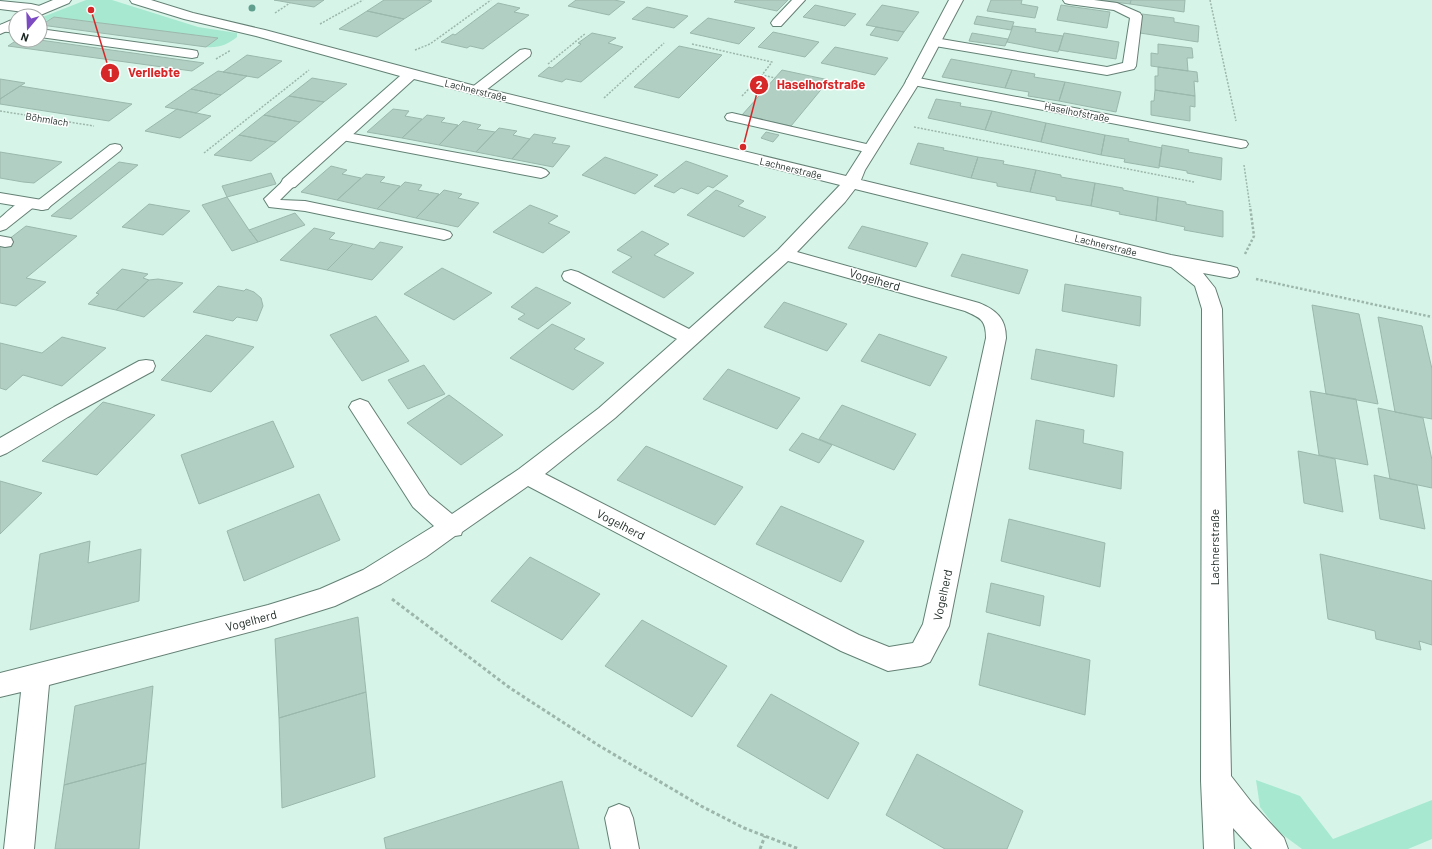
<svg xmlns="http://www.w3.org/2000/svg" width="1432" height="849" font-family="Barlow,sans-serif">
	<rect width="100%" height="100%" fill="#d6f5e8"/>
	<path fill="#a6e9d0" d="M86,0h26l86,27 39,6v4c-10,8 -18,11 -31,10l11,-9 -163,-21 -14,7v-6z
		M1256,780l44,16 33,43 99,-39v39l-24,10h-106l-23,-17 -19,-25z"/>
	<path fill="#b2cfc3" stroke="#9bb8ad" d="M274,0h50l-10,7z
		M384,0h43l5,1 -28,18 -37,-8z
		M576,0h38l11,2 -16,13 -41,-9z
		M736,0h52l-11,11 -43,-9z
		M991,0h31l-1,4 17,3 -3,11 -48,-7z
		M1098,0h33l-1,4z
		M1131,0h54l-1,12 -54,-8z
		M498,3l22,5 -6,4 15,3 -46,34 -13,-3 -3,2 -26,-6 12,-8 2,1z
		M815,5l41,9 -11,12 -42,-9z
		M882,5l37,7 -15,20 -38,-7z
		M1061,5l49,7 -3,16 -50,-8z
		M647,7l41,9 -14,12 -42,-9z
		M367,11l37,8 -27,18 -38,-8z
		M1142,14l32,4v4l25,4 -1,16 -58,-9z
		M977,16l37,6 -3,8 -37,-6z
		M54,17l164,21 -12,9 -165,-22z
		M708,18l47,10 -16,16 -49,-11z
		M1013,26l23,3 -1,3 28,4 -5,16 -51,-10z
		M876,27l28,5 -6,9 -28,-6z
		M773,32l46,10 -14,15 -47,-10z
		M592,33l24,5 -8,5 15,4 -42,35 -15,-3 -4,3 -24,-6 11,-9 3,1 29,-24 -3,-1z
		M972,33l36,6 -3,7 -36,-5z
		M1064,33l55,9 -3,17 -57,-9z
		M17,40h23l164,23 -12,8 -184,-25z
		M1158,44l34,4 1,10h-6l1,13 -37,-5v-13l7,1z
		M679,46l43,9 -43,43 -45,-11z
		M835,47l53,11 -13,17 -54,-12z
		M247,55l35,6 -24,17 -35,-6z
		M951,59l61,11 -7,18 -63,-11z
		M1158,67l39,5 1,10 -4,-1 1,15 -40,-6v-14h3z
		M782,70l47,10 -38,46 -49,-11z
		M1012,70l23,4 -1,3 31,5 -6,19 -31,-5 1,-4 -24,-4z
		M218,71l29,5 -26,19 -30,-6z
		M312,78l35,6 -23,18 -35,-6z
		M0,79l25,4 -25,16z
		M1065,82l56,10 -5,20 -57,-11z
		M20,86l112,18 -23,17 -109,-17v-5z
		M191,89l30,6 -25,18 -31,-6z
		M1155,90l40,6v11l-5,-1v15l-39,-6v-14h3z
		M289,96l35,6 -24,20 -36,-7z
		M936,99l25,4 -1,3 32,5 -7,19 -57,-12z
		M177,109l34,7 -31,22 -35,-7z
		M393,109l16,2 -4,5 17,3 -20,19 -35,-6z
		M992,111l54,12 -5,19 -56,-12z
		M264,115l36,7 -24,20 -37,-7z
		M427,115l18,3 -4,4 17,3 -19,20 -37,-7z
		M463,121l18,4 -4,4 18,3 -19,20 -37,-7z
		M1046,123l59,12 -4,20 -60,-13z
		M499,128l18,3 -4,4 17,4 -18,20 -36,-7z
		M766,132l13,3 -6,7 -12,-4z
		M534,134l22,4 -4,5 18,3 -17,21 -41,-8z
		M239,135l37,7 -25,19 -37,-6z
		M1105,135l24,4 -1,2 34,7 -3,20 -35,-6 1,-3 -24,-4z
		M918,143l26,5 -1,2 35,7 -7,21 -61,-14z
		M1162,145l27,5 -1,2 34,6 -1,22 -34,-7v-2l-28,-5z
		M0,152l62,10 -28,21 -11,-1 -23,-4z
		M605,157l53,18 -23,19 -53,-19z
		M978,157l26,4 -1,3 33,6 -6,22 -33,-6v-3l-26,-5z
		M686,161l42,15 -15,12 -5,-2 -10,8 -17,-6 -7,5 -20,-7z
		M119,162l19,3 -67,54 -20,-3z
		M331,166l16,4 -5,4 19,4 -24,22 -36,-8z
		M1036,170l25,5v2l34,6 -4,23 -35,-6v-3l-26,-5z
		M271,173l5,11 -49,13 -5,-11z
		M366,174l19,3 -5,5 20,4 -23,23 -40,-9z
		M405,182l17,3 -4,5 21,4 -23,24 -39,-9z
		M1095,183l28,5v2l35,7 -2,24 -37,-7 1,-2 -29,-6z
		M444,190l18,4 -4,4 21,5 -21,24 -42,-9z
		M716,190l28,11 -6,5 28,11 -22,20 -57,-22z
		M227,197l22,33 9,12 -26,9 -30,-46z
		M1158,197l28,5v2l37,7v26l-39,-7 1,-3 -29,-6z
		M149,204l41,7 -27,24 -41,-8z
		M530,205l28,11 -10,7 22,9 -27,21 -50,-21z
		M295,213l10,12 -47,17 -9,-12z
		M26,226l51,10 -51,42 20,4 -30,24 -16,-3v-57z
		M862,226l66,17 -12,24 -68,-19z
		M314,228l21,5 -6,6 24,5 -26,26 -47,-10z
		M642,231l27,13 -15,11 40,18 -30,25 -52,-26 20,-15 -15,-7z
		M380,242l23,5 -31,33 -45,-10 26,-26 21,5z
		M962,254l66,16 -9,24 -68,-18z
		M442,268l50,25 -38,27 -50,-26z
		M122,269l26,5 -5,4 6,2 -33,30 -28,-6 11,-10 -3,-1z
		M158,279l25,4 -39,34 -28,-7 33,-30z
		M1065,284l76,13 -1,29 -78,-15z
		M218,286l26,5 2,-2 8,3 7,6 2,8 -6,15 -20,-4 -4,4 -40,-9z
		M536,287l35,16 -33,26 -20,-10 7,-5 -14,-7z
		M784,302l63,22 -20,27 -63,-24z
		M1312,305l47,9 19,90 -52,-10z
		M376,316l33,45 -47,20 -32,-46z
		M1378,317l44,9 10,43v50l-37,-7z
		M552,324l33,15 -11,10 30,14 -31,27 -63,-32z
		M879,334l68,23 -17,29 -69,-25z
		M206,335l48,12 -43,45 -50,-12z
		M62,337l44,11 -44,38 -39,-11 -17,15 -6,-2v-45l42,10z
		M1036,349l81,16 -3,32 -83,-18z
		M424,365l21,29 -37,15 -20,-29z
		M728,369l72,29 -23,31 -74,-30z
		M1310,391l46,8 12,66 -49,-10z
		M449,395l54,40 -42,30 -54,-42z
		M103,402l52,13 -58,60 -55,-14z
		M842,405l74,29 -22,36 -75,-31z
		M1378,408l45,10 9,42v28l-42,-9z
		M1036,420l48,10 -1,13 40,9 -2,37 -92,-20z
		M273,421l21,46 -95,37 -18,-49z
		M802,433l30,12 -13,18 -30,-13z
		M646,446l97,41 -28,38 -98,-45z
		M1298,451l37,8 8,53 -39,-9z
		M1374,475l43,10 8,44 -45,-10z
		M0,481l42,12 -42,41z
		M319,494l21,46 -96,41 -17,-50z
		M781,506l83,35 -23,41 -85,-38z
		M1009,519l96,24 -5,44 -99,-26z
		M90,541l-2,22 53,-14 -2,52 -109,29 10,-76z
		M1320,554l112,27v64l-13,-4 2,9 -45,-11 -1,-8 -47,-12z
		M530,557l70,37 -38,46 -71,-39z
		M991,583l53,13 -4,30 -54,-14z
		M358,617l8,75 -87,26 -4,-79z
		M642,620l85,46 -35,51 -87,-51z
		M988,633l102,27 -5,55 -106,-30z
		M153,686l-7,77 -82,22 11,-79z
		M366,692l9,85 -93,31 -3,-90z
		M771,694l88,49 -31,56 -91,-53z
		M917,754l106,57 -16,38h-62l-59,-34z
		M146,763l-7,86h-84l9,-64z
		M562,781l17,68h-193l-2,-11z"/>
	<g fill="none" stroke-linecap="round" stroke-linejoin="round">
		<defs>
			<path id="service" d="M792,0h13l-24,26h-8l-2,-3 2,-3z
				M1063,0h31l23,3 23,10 2,3 -6,50 -2,3 -27,6 -172,-29 -4,-1 -2,-3 2,-3 4,-1 172,29 16,-4 7,-45 -16,-8 -45,-6 -4,-1z
				M0,1l31,3 13,3 2,3 -2,3 -4,1 -40,-5z
				M4,24l12,1v8l-16,-2v-6z
				M40,29l152,21 5,1 1,3 -1,3 -5,1 -152,-21z
				M525,49l5,1 1,3 -1,3 -49,38h-10l-2,-3 2,-3 49,-38z
				M913,77l328,63 5,1 2,3 -2,3 -5,1 -333,-64 -2,-3 2,-3z
				M732,113l143,33 2,3 -2,3 -5,1 -143,-33 -2,-3 2,-3z
				M342,132l199,36 5,2 3,3 -3,3 -5,2 -204,-39 -2,-3 2,-3z
				M115,144l5,1 2,3 -2,3 -72,57 -6,2 -6,-2 -1,-2 -29,23 -6,2v-13c10,-8 21,-22 35,-18l1,2 74,-57z
				M289,178l5,2 3,3 -17,17 25,1 139,29 6,2 2,3 -2,3 -6,2 -139,-29 -36,-4 -5,-8 20,-19z
				M0,236l11,2 2,4 -2,4 -6,1 -5,-1z
				M146,360l7,1 2,5 -2,5 -85,46 -61,36 -7,3v-18l54,-31 85,-46z
				M619,804l10,4 4,10 6,31h-28l-6,-31 4,-10z"/>
			<path id="minor" d="M53,0h18l-2,3 -31,13h-18l2,-3z
				M130,0h21l42,13 72,17 214,57 367,89 58,-91 45,-85h14l-45,85 -53,85 -4,10 310,75 59,11 7,2 2,4 -2,4 -7,2 -27,-5 12,15 7,21 9,467 21,27 32,35 4,11h-36l-19,-21 1,21h-30l-3,-68 1,-472 -7,-23 -24,-19 -316,-78 -10,13 -48,50 182,51c17,7 27,15 27,35l-57,288 -19,36 -9,4 -33,5 -47,-20 -313,-165 -66,46 -1,3 -6,1 -29,21 -45,27 -46,22 -67,21 -219,58 -15,164h-30l17,-157 -21,5v-24l268,-68 52,-16 43,-19 71,-44 -21,-19 -64,-100 3,-5 8,-3 8,3 61,93 23,19 67,-45 80,-61 78,-69 -113,-59 -2,-4 2,-4 7,-2 7,2 111,57 89,-79 62,-65 -426,-106 -119,108 -6,1 -6,-1 -2,-4 2,-4 117,-103 -144,-40 -72,-17 -52,-16zM788,261l177,50c16,7 21,9 21,27l-63,286 -10,19 -24,4 -30,-12 -314,-161 70,-56z
				M16,18v9l-16,7v-9z
				M0,193l48,8 3,4 -3,4 -6,1 -42,-7z"/>
		</defs>
		<use href="#service" stroke="#648075" stroke-width="2"/>
		<use href="#minor" stroke="#648075" stroke-width="2"/>
		<path stroke="#9db6ab" stroke-width="1.5" stroke-dasharray="2 1.5" stroke-linecap="butt" d="M1210,0l26,121
			M275,13l15,-10
			M320,24l43,-24
			M692,44l80,18 -10,13
			M415,50l15,-6 61,-44
			M216,59l15,-9
			M548,64l38,-31
			M742,96l20,-21 13,3
			M604,98l60,-55
			M0,111l94,15
			M914,127l280,55
			M204,153l105,-83
			M1244,165l6,42"/>
		<path stroke="#9db6ab" stroke-width="2.5" stroke-dasharray="2.5 2" stroke-linecap="butt" d="M1245,254l9,-18 -4,-30
			M1256,279l176,38"/>
		<path stroke="#9db6ab" stroke-width="3" stroke-dasharray="3.5 2.5" stroke-linecap="butt" d="M392,599l118,89 88,57 103,61 43,22 55,21
			M760,849l5,-13"/>
		<use href="#service" fill="#fff" fill-rule="evenodd"/>
		<use href="#minor" fill="#fff" fill-rule="evenodd"/>
	</g>
	<circle fill="#609f8d" cx="252" cy="8" r="3.5"/>
	<g text-anchor="middle" dominant-baseline="central" stroke-width="3" stroke-linejoin="round" paint-order="stroke">
		<g font-size="10" fill="#1b2722" stroke="#fff">
			<text transform="translate(476 90) rotate(14)">Lachnerstraße</text>
			<text transform="translate(1077 112) rotate(11)">Haselhofstraße</text>
			<text transform="translate(47 119) rotate(9)">Böhmlach</text>
			<text transform="translate(791 168) rotate(14)">Lachnerstraße</text>
			<text transform="translate(1106 245) rotate(14)">Lachnerstraße</text>
		</g>
		<g font-size="12" fill="#1b2722" stroke="#fff">
			<text transform="translate(875 279) rotate(16)">Vogelherd</text>
			<text transform="translate(621 524) rotate(27)">Vogelherd</text>
			<text transform="translate(1214 547) rotate(-90)">Lachnerstraße</text>
			<text transform="translate(942 595) rotate(-78)">Vogelherd</text>
			<text transform="translate(251 620) rotate(-15)">Vogelherd</text>
		</g>
	</g>
	<path fill="none" stroke="#d62828" stroke-width="1.5" d="M91 10L110 73M743 147L759 85"/>
	<g fill="#d62828" stroke="#fff" stroke-width="1.5">
		<circle cx="91" cy="10" r="4"/>
		<circle cx="743" cy="147" r="4"/>
		<circle cx="110" cy="73" r="10"/>
		<circle cx="759" cy="85" r="10"/>
	</g>
	<g font-size="12" text-anchor="middle" font-weight="bold" fill="#fff">
		<text x="110" y="77">1</text>
		<text x="759" y="89">2</text>
	</g>
	<g font-size="13" text-anchor="middle" font-weight="bold" fill="#d62828" stroke="#fff" stroke-width="3" stroke-linejoin="round" paint-order="stroke">
		<text x="154" y="77">Verliebte</text>
		<text x="821" y="89">Haselhofstraße</text>
	</g>
	<g transform="translate(28 28) rotate(199)"><circle r="19" fill="#ffffff" stroke="#a4a9a7"/>
	<path d="M0-3L7 15L0 10L-7 15Z" fill="#7c4ac1"/>
	<text y="-6" font-size="11" font-weight="bold" text-anchor="middle" fill="#1b2722">N</text>
	</g>
</svg>
